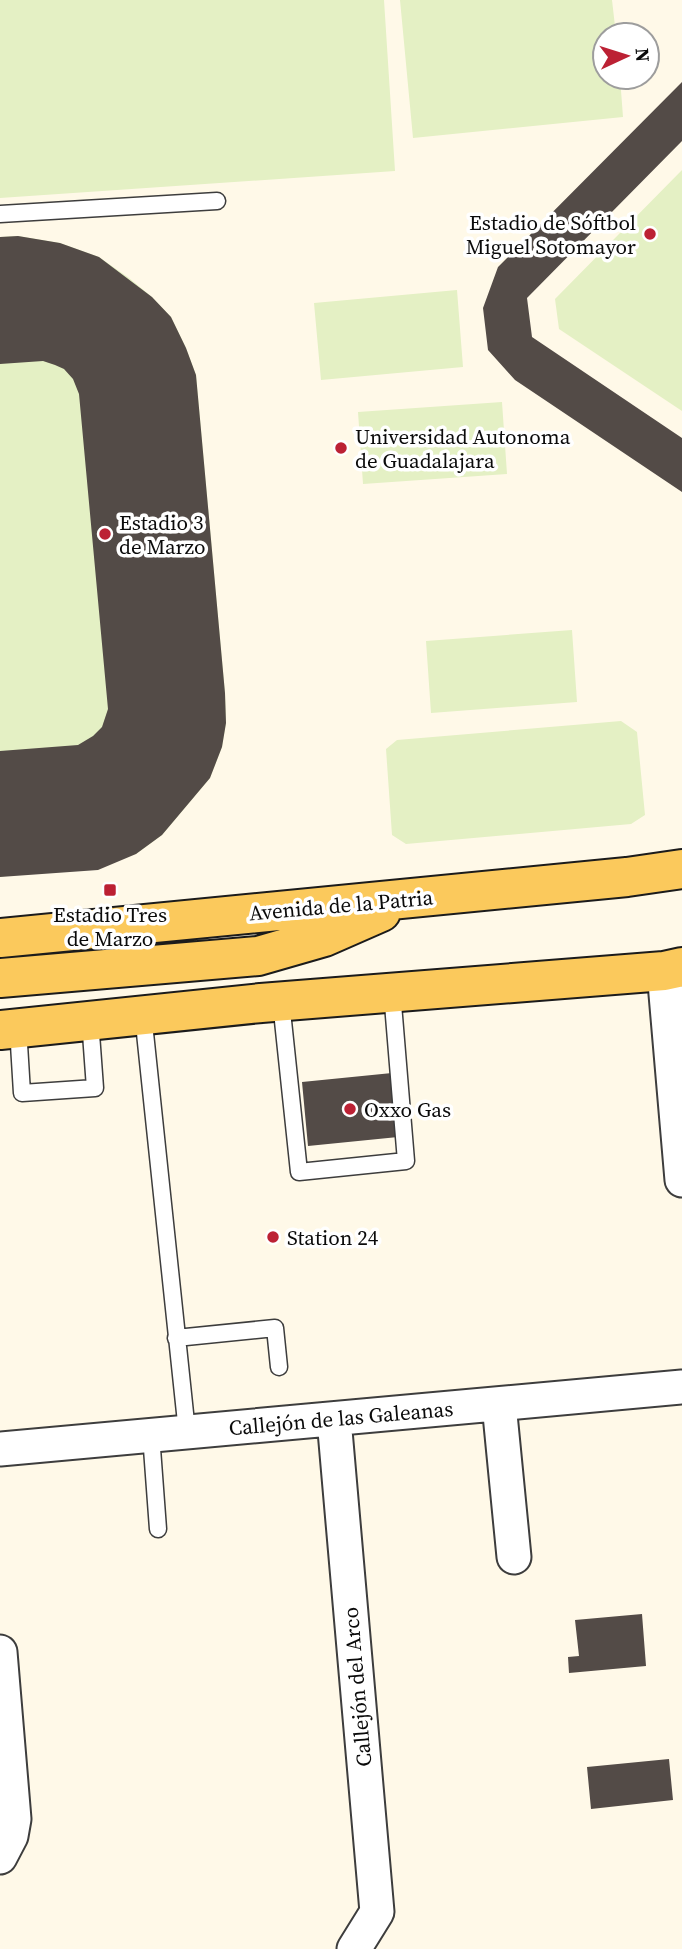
<svg xmlns="http://www.w3.org/2000/svg" width="682" height="1949" font-family="'Source Serif 4',serif">
	<rect width="100%" height="100%" fill="#fff9e8"/>
	<path fill="#e4f0c4" d="M0,0h384l11,171 -395,27z
		M400,0h212l4,35h-11v42h15l3,40 -210,21z
		M682,170v241l-123,-82 -4,-30z
		M18,236l42,7 39,14 30,21 23,19 19,20 15,31 10,27 29,318 1,30 -4,24 -12,31 -48,57 -26,19 -136,23v-640z
		M457,290l6,77 -142,13 -7,-77z
		M502,402l5,72 -144,10 -5,-72z
		M572,630l5,72 -146,11 -5,-72z
		M621,721l16,11 8,83 -14,9 -225,20 -14,-9 -6,-86 11,-9z"/>
	<path fill="#534b47" d="M682,82v59l-155,157 5,39 150,101v54l-167,-112 -27,-30 -5,-42 15,-41z
		M18,236l42,7 39,14 53,40 19,20 15,31 10,27 29,318 1,30 -4,24 -12,31 -48,57 -26,19 -38,16 -98,7v-126l78,-6 15,-9 9,-9 6,-18 -29,-315 -6,-15 -9,-10 -9,-4 -12,-4 -43,3v-127z
		M392,1073l6,64 -90,9 -6,-64z
		M642,1614l4,52 -77,7 -1,-16 11,-1 -4,-36z
		M669,1759l4,41 -82,9 -4,-42z"/>
	<g fill="none" stroke-linecap="round" stroke-linejoin="round">
		<defs>
			<path id="service" d="M0,214l217,-13
				M281,1002l18,170 107,-11 -14,-169
				M143,1014l44,418
				M18,1028l4,65 73,-5 -5,-68
				M176,1338l99,-10 4,39
				M151,1435l7,94"/>
			<path id="minor" d="M664,971l18,209
				M499,1404l15,153
				M334,1419l43,493 -23,37
				M0,1449l682,-62
				M0,1652l14,167 -3,17 -11,21"/>
			<path id="primary" d="M0,938l627,-61 55,-8
				M0,978l258,-22 66,-19 57,-25
				M0,1030l261,-27 403,-32 18,-4"/>
		</defs>
		<use href="#service" stroke="#3d3d3d" stroke-width="19"/>
		<use href="#minor" stroke="#3d3d3d" stroke-width="37"/>
		<use href="#primary" stroke="#1b1b1b" stroke-width="42"/>
		<use href="#service" stroke="#fff" stroke-width="16"/>
		<use href="#minor" stroke="#fff" stroke-width="33"/>
		<use href="#primary" stroke="#fbc95c" stroke-width="38"/>
	</g>
	<g fill="#bc2134" stroke="#fff" stroke-width="2.5">
		<circle cx="650" cy="234" r="7"/>
		<circle cx="341" cy="448" r="7"/>
		<circle cx="105" cy="534" r="7"/>
		<rect x="103" y="883" width="14" height="14" rx="3.5"/>
		<circle cx="350" cy="1109" r="7"/>
		<circle cx="273" cy="1237" r="7"/>
	</g>
	<g text-anchor="middle" dominant-baseline="central" stroke-width="7" stroke-linejoin="round" paint-order="stroke">
		<g font-size="21" fill="#0a0a0a" stroke="#fff" text-anchor="start">
			<text x="636" y="222" text-anchor="end">Estadio de Sóftbol<tspan x="636" dy="24">Miguel Sotomayor</tspan></text>
			<text x="355" y="436">Universidad Autonoma<tspan x="355" dy="24">de Guadalajara</tspan></text>
			<text x="119" y="522">Estadio 3<tspan x="119" dy="24">de Marzo</tspan></text>
			<text x="110" y="914" text-anchor="middle">Estadio Tres<tspan x="110" dy="24">de Marzo</tspan></text>
			<text x="364" y="1109">Oxxo Gas</text>
			<text x="287" y="1237">Station 24</text>
		</g>
		<g font-size="21" fill="#0a0a0a" stroke="#fff">
			<text transform="translate(341 905) rotate(-5)">Avenida de la Patria</text>
			<text transform="translate(341 1418) rotate(-5)">Callejón de las Galeanas</text>
			<text transform="translate(357 1687) rotate(-95)">Callejón del Arco</text>
		</g>
	</g>
	<g transform="translate(626 56) rotate(86)"><circle r="33" fill="#ffffff" stroke="#9d9d9d" stroke-width="2"/>
	<path d="M0-5L12 26L0 18L-12 26Z" fill="#bc2134"/>
	<text y="-10" font-size="19" font-weight="bold" text-anchor="middle" fill="#0a0a0a">N</text>
	</g>
</svg>
